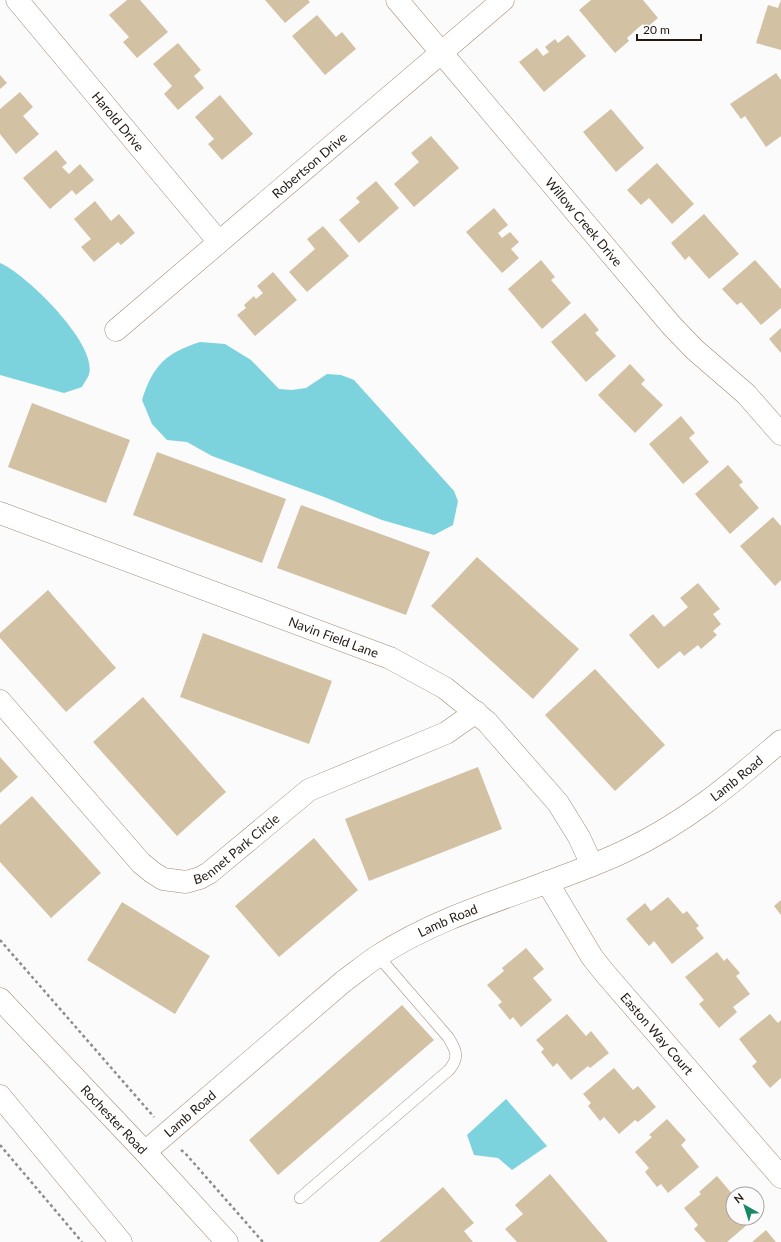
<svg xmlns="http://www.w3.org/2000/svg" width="781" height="1242" font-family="Lato,sans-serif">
	<rect width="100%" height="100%" fill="#fbfbfb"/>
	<path fill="#7dd3dd" d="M0,263c25,10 98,81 89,111 -1,4 -5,9 -7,13l-18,6 -64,-18z
		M200,342l25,2 26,16 28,29 13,1 14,-2 21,-14 14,1 13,5 100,111 4,10 -5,24 -19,10 -52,-15 -58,-23 -112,-41 -25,-14 -20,-2 -15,-16 -10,-24c11,-35 24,-47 58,-58z
		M506,1099l41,47 -35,24 -14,-12 -24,-3 -7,-20z"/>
	<path fill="#d3c1a4" d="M127,0h13l28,32 -31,26 -14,-16 6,-5 -20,-22z
		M265,0h43l2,2 -25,21z
		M591,0h52l15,18 -12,10 -3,-4 -5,4 -11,10 2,3 -14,12 -36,-43z
		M781,0v50l-25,-7 12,-38 10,3z
		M317,15l19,22 6,-5 14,17 -31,26 -33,-39z
		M568,35l18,21 -42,36 -25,-30 18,-14 6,8 6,-4 -4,-5 10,-8 3,4z
		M178,43l23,27 -7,6 10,12 -26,22 -14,-16 8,-8 -19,-22z
		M776,73l5,7v56l-15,11 -21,-31 -4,3 -11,-15z
		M0,75l7,8 -7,6z
		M20,92l13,15 -10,9 16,18 -23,20 -16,-20v-25z
		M220,95l33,39 -31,26 -14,-16 6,-5 -19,-22z
		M611,109l33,39 -28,24 -33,-40z
		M431,136l28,32 -45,39 -20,-23 25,-22 -8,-9z
		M56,150l11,13 -5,4 7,7 11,-10 14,16 -18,15 -4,-5 -22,19 -27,-31z
		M657,163l37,41 -22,20 -23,-26 -8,7 -14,-15z
		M376,181l23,27 -40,35 -20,-23 21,-18 -4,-4z
		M95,201l16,20 8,-7 16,19 -14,12 -3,-3 -24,20 -13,-15 10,-8 -17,-20z
		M494,208l14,17 -10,8 4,5 8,-6 9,10 -8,7 8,9 -17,15 -36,-41z
		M704,214l35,40 -30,25 -20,-23 -4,4 -14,-17z
		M323,226l26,30 -42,36 -18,-20 26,-23 -8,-10z
		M541,260l14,17 -4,3 20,23 -29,26 -34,-40z
		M755,260l26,29v19l-20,17 -20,-23 -4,3 -15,-16z
		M273,272l24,28 -42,36 -18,-21 9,-7 -2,-3 10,-9 2,3 7,-6 -6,-7z
		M585,313l14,17 -4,3 21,23 -30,26 -35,-40z
		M781,328v25l-12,-14z
		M630,364l15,16 -4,4 22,21 -28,28 -37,-38z
		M32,403l98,37 -24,63 -98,-36z
		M681,416l14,17 -6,5 20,24 -26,22 -34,-40z
		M157,452l129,47 -24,64 -129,-48z
		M728,465l15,17 -4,3 20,23 -29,26 -35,-40z
		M301,505l129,47 -24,63 -129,-47z
		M773,517l8,9v54l-6,6 -35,-40z
		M477,557l102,92 -46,50 -102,-93z
		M698,583l22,26 -7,5 8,10 -8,7 4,4 -16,14 -3,-4 -14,11 -4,-5 -22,18 -29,-34 24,-21 11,13 24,-20 -8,-9z
		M48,590l68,78 -50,44 -66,-74v-5z
		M203,633l129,48 -23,63 -129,-47z
		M595,669l70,76 -50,46 -70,-76z
		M143,697l83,95 -49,44 -84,-94z
		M0,757l18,20 -18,16z
		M478,767l24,62 -133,52 -24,-62z
		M32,796l69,77 -50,45 -51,-56v-37z
		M314,838l44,52 -79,67 -44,-51z
		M668,897l15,17 4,-3 12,15 -3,2 8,10 -32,26 -18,-23 -5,5 -23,-27 19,-16 6,8z
		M781,900v15l-7,-9z
		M122,902l88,54 -35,58 -88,-54z
		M526,948l18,21 -11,9 19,22 -31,27 -8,-10 -3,3 -12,-15 4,-3 -15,-17 17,-14 -2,-3z
		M717,952l7,9 3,-3 13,15 -4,3 14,18 -17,13 4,5 -18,16 -20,-24 5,-4 -19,-23z
		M402,1005l32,35 -156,135 -29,-35z
		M567,1014l19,22 5,-5 18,22 -19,15 -2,-2 -17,14 -14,-17 -4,4 -12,-15 3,-3 -8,-9z
		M770,1014l8,9 3,-3v58l-11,10 -18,-22 5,-4 -18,-23z
		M614,1068l19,22 5,-4 18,21 -18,15 -3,-2 -16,14 -15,-17 -4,4 -12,-15 3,-3 -8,-9z
		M667,1119l19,21 -5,5 18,22 -31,26 -7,-9 -4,3 -12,-15 4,-4 -14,-16 17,-15 -3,-2z
		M550,1174l58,68h-91l-12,-13 18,-15 -8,-9z
		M717,1176l16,19v4l-3,3 3,4v12h11l4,6 -21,18h-21l-12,-13 4,-4 -14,-17 17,-14 -2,-2z
		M443,1187l31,36 -10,8 9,11h-94z
		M766,1230l10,12h-24z"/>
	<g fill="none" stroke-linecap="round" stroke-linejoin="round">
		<defs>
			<path id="service" d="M300,1198l149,-128c11,-13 7,-20 -1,-33l-70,-81"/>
			<g id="minor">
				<path id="s1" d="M17,0l202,242"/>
				<path id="s2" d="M397,0l274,325 23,24 52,45 35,40"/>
				<path id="s3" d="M116,330l387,-330"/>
				<path id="s4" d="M0,513l390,145 55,30 42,34 71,81 21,34 13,28"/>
				<path id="s5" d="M0,701l141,162 11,9 11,7 23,3 14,-4 9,-5 100,-83 137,-57 30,-21"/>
				<path id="s6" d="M547,882l45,75 11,14 178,206"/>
				<path id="s7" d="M145,1152l199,-171c11,-8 22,-17 34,-25 73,-48 166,-67 245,-104 62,-29 107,-67 158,-111"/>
			</g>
			<g id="secondary">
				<path id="s8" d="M0,999l145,153 82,90"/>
				<path d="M0,1096l121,146"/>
			</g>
		</defs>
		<use href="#service" stroke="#a28872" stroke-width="12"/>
		<use href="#minor" stroke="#a28872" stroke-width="23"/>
		<use href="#secondary" stroke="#a28872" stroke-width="23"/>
		<path stroke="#8f8a86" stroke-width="2.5" stroke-dasharray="3 3" stroke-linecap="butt" d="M0,940l154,177
			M0,1145l82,97
			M181,1150l4,3 78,89"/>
		<use href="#service" stroke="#fff" stroke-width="11"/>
		<use href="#minor" stroke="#fff" stroke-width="22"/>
		<use href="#secondary" stroke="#fff" stroke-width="22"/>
	</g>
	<g text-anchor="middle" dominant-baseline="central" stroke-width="4" stroke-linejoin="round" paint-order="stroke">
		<g font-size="13" fill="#231911" stroke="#fbfbfb">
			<text stroke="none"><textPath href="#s1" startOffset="158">Harold Drive</textPath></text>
			<text stroke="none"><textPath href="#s3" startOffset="254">Robertson Drive</textPath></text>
			<text stroke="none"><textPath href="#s2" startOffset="290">Willow Creek Drive</textPath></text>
			<text stroke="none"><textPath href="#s4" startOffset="356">Navin Field Lane</textPath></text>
			<text stroke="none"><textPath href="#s7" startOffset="707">Lamb Road</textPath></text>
			<text stroke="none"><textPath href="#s5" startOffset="326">Bennet Park Circle</textPath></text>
			<text stroke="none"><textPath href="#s7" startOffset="383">Lamb Road</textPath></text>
			<text stroke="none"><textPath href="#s6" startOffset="188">Easton Way Court</textPath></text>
			<text stroke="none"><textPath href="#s7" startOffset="59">Lamb Road</textPath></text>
			<text stroke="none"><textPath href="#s8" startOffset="166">Rochester Road</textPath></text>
		</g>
	</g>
	<g transform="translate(745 1206) rotate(321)"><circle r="19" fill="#fbfbfb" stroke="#a5a19d"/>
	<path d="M0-3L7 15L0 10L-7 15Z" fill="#178766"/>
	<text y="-6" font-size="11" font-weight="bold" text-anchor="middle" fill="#231911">N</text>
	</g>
	<path d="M637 34v6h64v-6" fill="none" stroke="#231911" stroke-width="2"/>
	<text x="643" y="34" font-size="12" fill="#231911" stroke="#fbfbfb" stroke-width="3" paint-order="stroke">20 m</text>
</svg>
